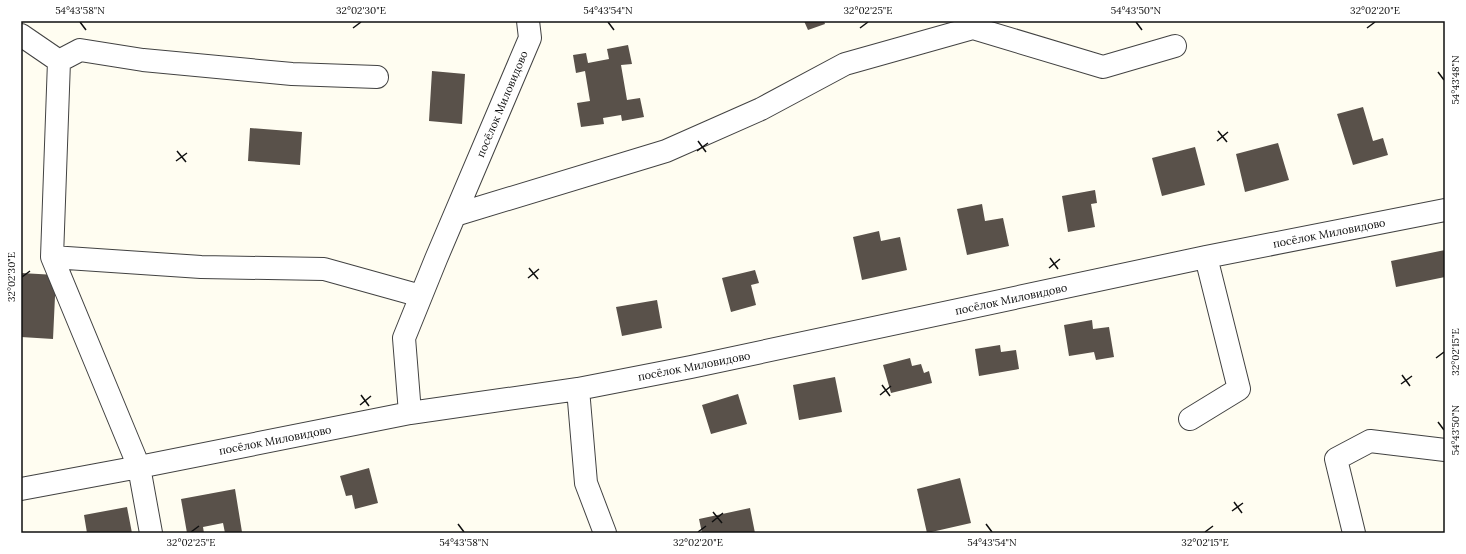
<svg xmlns="http://www.w3.org/2000/svg" width="1466" height="554" font-family="Lora,serif">
	<rect width="100%" height="100%" fill="#fffdf1"/>
	<path fill="#59514a" d="M804,21h20l1,3 -17,6z
		M628,45l4,19 -11,1 6,35 13,-2 4,19 -22,4 -1,-6 -18,3 1,6 -23,3 -4,-24 13,-2 -5,-30 -9,2 -3,-18 13,-2 2,10 21,-4 -2,-10z
		M432,71l33,3 -3,50 -33,-3z
		M1363,107l10,34 10,-3 5,17 -35,10 -16,-51z
		M250,128l52,4 -2,33 -52,-4z
		M1278,143l11,37 -44,12 -9,-38z
		M1195,147l10,38 -43,11 -10,-38z
		M1095,190l2,13 -6,1 4,23 -27,5 -6,-36z
		M982,204l3,17 18,-3 6,28 -42,9 -10,-46z
		M879,231l2,10 19,-4 7,33 -45,10 -9,-43z
		M1445,250v27l-49,10 -5,-26z
		M755,270l4,13 -8,2 5,20 -25,7 -9,-34z
		M21,273l35,2 -3,64 -32,-2z
		M657,300l5,28 -40,8 -6,-29z
		M1092,320l1,9 16,-2 5,30 -18,3 -2,-8 -25,4 -5,-31z
		M1000,345l1,7 15,-2 3,19 -40,7 -4,-27z
		M910,358l2,8 9,-2 3,9 5,-2 3,12 -41,10 -8,-28z
		M835,377l7,35 -43,8 -6,-35z
		M738,394l9,30 -36,10 -9,-29z
		M369,468l9,35 -23,6 -3,-14 -6,1 -6,-20z
		M960,478l11,45 -44,10 -10,-44z
		M235,489l7,43 -17,1 -2,-10 -20,4 1,6h-17l-6,-34z
		M127,507l5,26h-45l-3,-18z
		M750,508l5,25h-53l-3,-14z"/>
	<g fill="none" stroke-linecap="round" stroke-linejoin="round">
		<defs>
			<path id="minor" d="M21,35l38,26 -7,196 87,210 12,66
				M59,61l21,-11 63,10 149,14 85,3
				M455,215l211,-64 95,-42 84,-45 128,-36 130,39 72,-21
				M52,257l149,10 123,2 97,27
				M578,389l8,94 19,50
				M410,413l-6,-75 32,-79 94,-221 -2,-17
				M1190,419l49,-30 -33,-132
				M21,489l118,-22 271,-54 168,-24 113,-22 515,-110 239,-47
				M1354,533l-18,-74 34,-18 75,9"/>
		</defs>
		<use href="#minor" stroke="#424242" stroke-width="24"/>
		<use href="#minor" stroke="#fff" stroke-width="22"/>
	</g>
	<path fill="none" stroke="#0f0f0f" stroke-width="1.5" d="M80,22l6,8M608,22l6,8M1136,22l6,8M353,28l8,-6M860,28l8,-6M1367,28l8,-6M1438,72l6,8M1218,131l9,11M698,141l8,11M1217,141l11,-9M177,151l9,11M697,151l11,-8M176,161l11,-8M1050,258l8,11M529,268l9,11M1049,268l11,-9M22,277l8,-6M528,278l11,-9M1436,358l8,-6M1402,375l8,11M1401,384l11,-8M882,385l8,11M361,395l8,11M880,395l11,-9M360,405l11,-9M1438,422l6,8M1234,502l8,11M1232,511l11,-8M713,512l9,11M712,522l11,-9M458,524l6,8M986,524l6,8M191,532l8,-6M698,532l8,-6M1205,532l8,-6"/>
	<g text-anchor="middle" dominant-baseline="central" stroke-width="4" stroke-linejoin="round" paint-order="stroke">
		<g font-size="11" fill="#0f0f0f" stroke="#fff">
			<text transform="translate(502 104) rotate(-67)">посёлок Миловидово</text>
			<text transform="translate(1329 233) rotate(-11)">посёлок Миловидово</text>
			<text transform="translate(1011 299) rotate(-12)">посёлок Миловидово</text>
			<text transform="translate(694 366) rotate(-11)">посёлок Миловидово</text>
			<text transform="translate(275 440) rotate(-11)">посёлок Миловидово</text>
		</g>
	</g>
	<rect width="1466" height="554" fill="none" stroke="#ffffff" stroke-width="44"/>
	<rect x="22" y="22" width="1422" height="510" fill="none" stroke="#0f0f0f" stroke-width="1.5"/>
	<g font-size="10" text-anchor="middle" fill="#0f0f0f">
		<text x="80" y="14">54°43'58"N</text>
		<text x="361" y="14">32°02'30"E</text>
		<text x="608" y="14">54°43'54"N</text>
		<text x="868" y="14">32°02'25"E</text>
		<text x="1136" y="14">54°43'50"N</text>
		<text x="1375" y="14">32°02'20"E</text>
		<text transform="translate(1455 80) rotate(-90)" y="4">54°43'48"N</text>
		<text transform="translate(11 277) rotate(-90)" y="4">32°02'30"E</text>
		<text transform="translate(1455 352) rotate(-90)" y="4">32°02'15"E</text>
		<text transform="translate(1455 430) rotate(-90)" y="4">54°43'50"N</text>
		<text x="191" y="546">32°02'25"E</text>
		<text x="464" y="546">54°43'58"N</text>
		<text x="698" y="546">32°02'20"E</text>
		<text x="992" y="546">54°43'54"N</text>
		<text x="1205" y="546">32°02'15"E</text>
	</g>
</svg>
